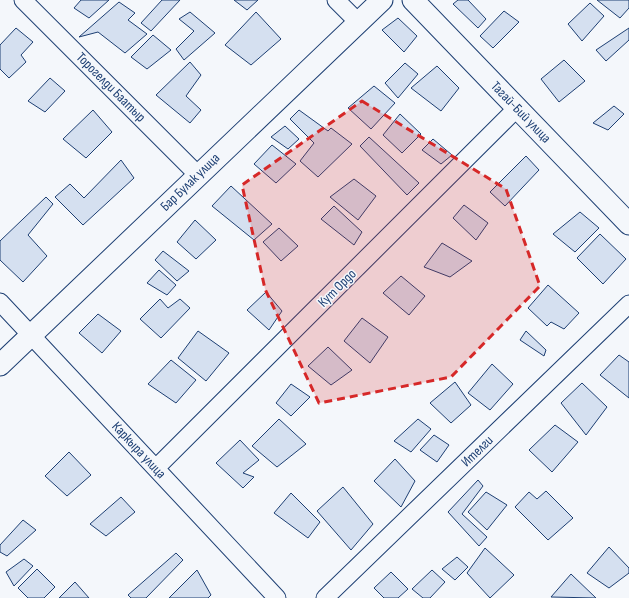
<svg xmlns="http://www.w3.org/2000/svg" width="629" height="598" font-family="'Sofia Sans Condensed',sans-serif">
	<rect width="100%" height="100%" fill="#f4f7fb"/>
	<path fill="#d5e0f0" stroke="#1d3f73" d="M81,0h28l-20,18 -15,-10z
		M162,0h18l-29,31 -10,-8z
		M234,0h24l-11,10z
		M458,0h10l18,19 -8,9 -25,-24z
		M597,0h32v8l-9,10z
		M119,2l16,11 -7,7 19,14 -22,19 -27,-21 -19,5z
		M590,3l14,13 -22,25 -14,-17z
		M504,11l15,11 -26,26 -13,-12z
		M190,12l25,21 -31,27 -8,-11 18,-18 -15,-12z
		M256,12l25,27 -30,26 -26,-20z
		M398,18l19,18 -13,16 -22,-22z
		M16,28l17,14 -12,13 5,7 -17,16 -9,-9v-24z
		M629,28v12l-23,21 -10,-11z
		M153,35l18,15 -24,19 -16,-12z
		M564,60l21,21 -26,21 -18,-23z
		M190,62l11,13 -15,21 15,14 -11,13 -34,-28z
		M405,63l13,11 -20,24 -13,-15z
		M437,66l22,22 -18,23 -30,-23z
		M50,78l15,13 -20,21 -17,-11z
		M374,86l21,17 -24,26 -23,-21z
		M614,106l10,8 -16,16 -15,-7z
		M93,110l19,22 -26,26 -23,-19z
		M299,110l29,21 3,-3 21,16 -34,33 -18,-16 14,-18 -24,-24z
		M400,114l21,20 -19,19 -19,-18z
		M285,126l14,13 -11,10 -17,-12z
		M369,137l50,46 -12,12 -47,-49z
		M433,139l19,16 -11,9 -19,-14z
		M272,145l24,19 -20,19 -22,-19z
		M526,156l13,14 -34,36 -15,-14z
		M121,160l13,18 -51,47 -28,-28 15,-13 14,14z
		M354,179l22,17 -18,24 -28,-23z
		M231,186l41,38 -18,16 -42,-34z
		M46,197l7,7 -25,31 19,21 -24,26 -23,-22v-19z
		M464,205l24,18 -12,17 -23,-22z
		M334,206l28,26 -8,13 -33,-26z
		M580,212l19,16 -24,24 -22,-18z
		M195,220l21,20 -20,19 -19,-17z
		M279,228l19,18 -17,15 -18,-19z
		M600,234l26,25 -23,25 -26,-26z
		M442,243l30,18 -22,16 -26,-10z
		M163,251l26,20 -12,10 -22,-21z
		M159,270l17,15 -9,10 -20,-12z
		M401,276l24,20 -16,19 -26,-22z
		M548,285l31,28 -15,16 -13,-7 -4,4 -19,-18z
		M266,292l16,19 -13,19 -22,-20z
		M160,299l8,9 12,-9 10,9 -29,30 -21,-19z
		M98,314l23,17 -19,22 -23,-20z
		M362,318l26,19 -18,26 -26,-22z
		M198,331l31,22 -23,28 -28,-23z
		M526,331l20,19 -2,6 -24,-16z
		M328,347l24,23 -21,15 -23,-19z
		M619,355l10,7v36l-29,-23z
		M171,360l25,20 -20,23 -28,-19z
		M492,364l21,20 -23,26 -22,-17z
		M455,382l16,23 -20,18 -21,-20z
		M582,383l25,24 -21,28 -25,-32z
		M291,384l19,13 -19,19 -15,-13z
		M279,419l27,25 -29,23 -25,-21z
		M418,419l13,10 -20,23 -17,-11z
		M555,425l23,17 -26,30 -23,-22z
		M434,435l15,10 -12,17 -17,-12z
		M240,440l19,20 -16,13 11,4 -11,11 -27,-25z
		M69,452l22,23 -24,21 -22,-20z
		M395,459l20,22 -14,26 -27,-26z
		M478,480l5,6 -21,28 25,23 -8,9 -31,-34z
		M343,487l30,37 -22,26 -34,-39z
		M546,491l27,27 -25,22 -33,-33 14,-15 8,7z
		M486,492l21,13 -20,25 -19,-18z
		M291,493l29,29 -12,16 -34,-25z
		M121,497l14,15 -29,24 -16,-12z
		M23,520l13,10 -29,26 -7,-4v-7z
		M609,547l20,21v5l-20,15 -22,-15z
		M485,548l29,27 -24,23 -23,-25z
		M176,553l7,7 -37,38h-15l-3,-3z
		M457,557l11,10 -13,13 -13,-11z
		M24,559l9,7 -19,20 -8,-14z
		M37,569l18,18 -11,11h-16l-10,-10z
		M197,570l14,25 -3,3h-39z
		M432,570l13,12 -15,16h-7l-11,-9z
		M391,572l17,17 -10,9h-14l-10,-10z
		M571,574l25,24 -45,-1z
		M75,582l14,16h-30z"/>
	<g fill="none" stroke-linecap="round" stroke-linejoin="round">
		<defs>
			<path id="minor" d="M23,0l175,175
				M336,0l22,22
				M0,302l277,296
				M156,468l361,-360
				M325,598l304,-294"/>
			<path id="tertiary" d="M413,0l216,224
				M0,365l382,-365"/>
		</defs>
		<use href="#minor" stroke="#1d3f73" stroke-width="19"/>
		<use href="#tertiary" stroke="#1d3f73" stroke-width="23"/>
		<use href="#minor" stroke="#f4f7fb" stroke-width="17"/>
		<use href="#tertiary" stroke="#f4f7fb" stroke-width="21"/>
	</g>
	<path fill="#d62828" fill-opacity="0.2" stroke="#d62828" stroke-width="3" stroke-dasharray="8 5" stroke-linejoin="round" d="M362,101l144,88 34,97 -89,91 -132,26 -54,-114 -23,-104z"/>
	<g text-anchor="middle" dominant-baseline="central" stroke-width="3" stroke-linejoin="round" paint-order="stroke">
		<g font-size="14" fill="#1d3f73" stroke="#f4f7fb">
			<text transform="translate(111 87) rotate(45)">Торогелди Баатыр</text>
			<text transform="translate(521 112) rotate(46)">Тагай-Бий улица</text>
			<text transform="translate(190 182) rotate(-44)">Бар Булак улица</text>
			<text transform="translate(337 288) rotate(-45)">Кут Ордо</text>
			<text transform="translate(139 450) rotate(47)">Каркыра улица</text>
			<text transform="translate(477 451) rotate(-44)">Ителги</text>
		</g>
	</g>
</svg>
